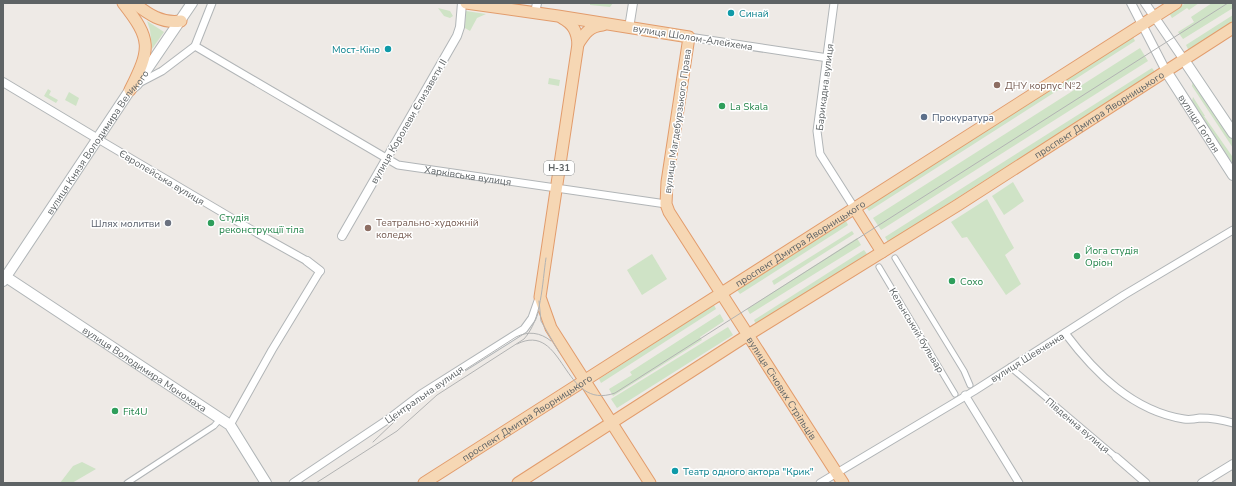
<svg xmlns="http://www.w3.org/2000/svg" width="1236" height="486" viewBox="0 0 1236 486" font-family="'Nunito Sans',sans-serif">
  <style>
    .green { fill: #cfe3c6 }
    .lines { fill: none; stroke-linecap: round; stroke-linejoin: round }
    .pedestrian-casing { stroke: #b1b5b7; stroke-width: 7 }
    .minor-casing { stroke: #b1b5b7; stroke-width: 9 }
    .tertiary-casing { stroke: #b1b5b7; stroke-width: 10 }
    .secondary-casing { stroke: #b0b5b7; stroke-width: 12 }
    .primary-casing { stroke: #e29c6c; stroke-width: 13 }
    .pedestrian { stroke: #fff; stroke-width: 5 }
    .minor { stroke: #fff; stroke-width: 7 }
    .tertiary { stroke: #fff; stroke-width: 8 }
    .secondary { stroke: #fff; stroke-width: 10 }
    .primary { stroke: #f6d7b4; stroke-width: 11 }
    .tram { stroke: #b2b3b3; stroke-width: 1 }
    .culture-dot { fill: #0f9aa8; stroke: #fff; stroke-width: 1.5 }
    .education-dot { fill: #8d6e63; stroke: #fff; stroke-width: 1.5 }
    .leisure-dot { fill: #2e9e5b; stroke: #fff; stroke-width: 1.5 }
    .service-dot { fill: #5c6f8a; stroke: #fff; stroke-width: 1.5 }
    .worship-dot { fill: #6b7280; stroke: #fff; stroke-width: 1.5 }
    .labels { text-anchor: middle; stroke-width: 3; stroke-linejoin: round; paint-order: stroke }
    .shield { fill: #fff; stroke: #8e9293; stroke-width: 1 }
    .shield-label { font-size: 9px; font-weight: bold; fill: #5e6365 }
    .culture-label { font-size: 10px; fill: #0d838f; stroke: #fff; text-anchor: start }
    .street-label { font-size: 10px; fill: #5e6365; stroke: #fff }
    .education-label { font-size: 10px; fill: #785e54; stroke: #fff; text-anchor: start }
    .leisure-label { font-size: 10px; fill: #27864d; stroke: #fff; text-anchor: start }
    .service-label { font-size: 10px; fill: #4e5e75; stroke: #fff; text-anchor: start }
    .worship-label { font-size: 10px; fill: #5b616d; stroke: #fff; text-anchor: end }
  </style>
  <rect width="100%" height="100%" fill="#eeeae6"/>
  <g class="green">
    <polygon points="590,3 613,3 610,7 590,5"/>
    <polygon points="1186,3 1199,3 1189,10 1187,8 1172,18 1169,13"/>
    <polygon points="1212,3 1233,3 1233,8 1183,39 1178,32 1194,22 1191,17"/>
    <polygon points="438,8 450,11 453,16 450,18 444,16"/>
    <polygon points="466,11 486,14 477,18 470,31 465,28"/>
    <polygon points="1233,15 1233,23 1189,51 1186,45"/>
    <polygon points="147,21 164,32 152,49 150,30"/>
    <polygon points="1133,37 1135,41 869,211 866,207"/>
    <polygon points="1140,48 1148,61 881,230 873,218"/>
    <polygon points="1152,68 1155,72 888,242 885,237"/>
    <polygon points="549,78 560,80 559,86 548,84"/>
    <polygon points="1193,80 1233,141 1233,148 1192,86"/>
    <polygon points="48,89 51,91 49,95 58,100 56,103 44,96"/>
    <polygon points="69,92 79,98 76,106 65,100"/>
    <polygon points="1193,97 1205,116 1204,116 1232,156 1233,164 1192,101"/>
    <polygon points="1013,182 1024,201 1004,215 992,196"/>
    <polygon points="987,199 1014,248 1005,255 1021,284 1006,295 967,237 962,238 951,222"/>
    <polygon points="846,221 848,225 740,294 737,290"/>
    <polygon points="852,231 854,234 774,285 772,281"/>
    <polygon points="857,238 861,245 750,314 747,309"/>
    <polygon points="864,250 867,254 756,325 754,320"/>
    <polygon points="652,254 667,279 642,295 627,270"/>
    <polygon points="714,305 716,309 601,383 599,379"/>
    <polygon points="720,314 724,321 700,337 702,340 613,396 609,389 632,375 630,372"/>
    <polygon points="728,327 733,335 617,408 611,399"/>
    <polygon points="82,462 96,469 72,483 60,483 73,466"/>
  </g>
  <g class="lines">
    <g class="pedestrian-casing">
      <g id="pedestrian">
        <polyline points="895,258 964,371 970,385"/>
        <polyline points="879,267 955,394"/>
        <polyline points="1010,367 1116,457"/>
        <polyline points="127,483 214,426 221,418"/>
      </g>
    </g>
    <g class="minor-casing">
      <g id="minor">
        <polyline points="834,3 817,131 820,154 855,209"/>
        <polyline points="689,37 828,58"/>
        <path id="s1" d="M195,46L398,165L666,204"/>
        <polyline points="139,83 162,71 195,46 212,3"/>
        <polyline points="98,139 257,233 307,261"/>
        <path d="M1065,333C1095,373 1133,411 1184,419C1189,420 1195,419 1200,418C1211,418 1223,420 1233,423"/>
        <polyline points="965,395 1019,483"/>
        <polyline points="230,425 272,350 320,271"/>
        <polyline points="1116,457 1146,483"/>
        <polyline points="293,483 387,420 421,394 524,329 532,318 539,298"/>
        <polyline points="820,483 974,391 1124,295 1233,230"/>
      </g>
    </g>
    <g class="tertiary-casing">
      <g id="tertiary">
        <polyline points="1131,3 1166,71"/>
        <polyline points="1145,3 1184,60"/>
        <polyline points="535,13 537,3"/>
        <polyline points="629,28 633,3"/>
        <polyline points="3,82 98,139"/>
        <polyline points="342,236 457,36 460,27 462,3"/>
        <polyline points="307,261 320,271"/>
        <polyline points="1202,483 1233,464"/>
      </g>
    </g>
    <g class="secondary-casing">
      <g id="secondary">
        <polyline points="1184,60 1233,133"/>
        <path id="s2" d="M1166,71L1233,175"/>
        <path id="s3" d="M3,275L230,425L266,483"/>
        <path id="s4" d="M3,281L130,90L137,84L192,3"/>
      </g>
    </g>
    <g class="primary-casing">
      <g id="primary">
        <path d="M123,3C152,40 151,48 130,90"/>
        <path d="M134,3C148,14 162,24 181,21"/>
        <path id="s5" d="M466,3L558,16L689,37L667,182L666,204L669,212L843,483"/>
        <path d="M562,18C573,24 577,31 578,44L540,297L551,328L650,483"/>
        <path d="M578,44C585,33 590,26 603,25"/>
        <polyline points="855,209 882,252"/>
        <path id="s6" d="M424,483L1176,3"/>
        <path id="s7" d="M518,483L740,340L958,205L1233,28"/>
      </g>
    </g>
    <use href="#pedestrian" class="pedestrian"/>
    <use href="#minor" class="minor"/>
    <use href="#tertiary" class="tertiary"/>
    <use href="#secondary" class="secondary"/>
    <use href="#primary" class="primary"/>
    <g class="tram">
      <polyline points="539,301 541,321 559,352"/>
      <path d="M517,344C565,320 562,412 615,393L1228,3"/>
      <path d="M373,442L415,402L516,337C528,331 540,332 551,341"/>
      <path d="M316,483L397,431L437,395L524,339C542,319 542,284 546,258"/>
    </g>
  </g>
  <g class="culture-dot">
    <circle cx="731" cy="13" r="4"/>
    <circle cx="388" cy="49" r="4"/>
    <circle cx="675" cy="471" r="4"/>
  </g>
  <g class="education-dot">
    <circle cx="997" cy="85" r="4"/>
    <circle cx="368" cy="228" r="4"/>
  </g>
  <g class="leisure-dot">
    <circle cx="722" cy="106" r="4"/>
    <circle cx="211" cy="223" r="4"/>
    <circle cx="1077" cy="256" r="4"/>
    <circle cx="952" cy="281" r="4"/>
    <circle cx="115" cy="411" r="4"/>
  </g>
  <circle class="service-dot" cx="924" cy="117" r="4"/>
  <circle class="worship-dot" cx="168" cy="223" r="4"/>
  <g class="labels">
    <rect class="shield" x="544" y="161" width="30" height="14" rx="3"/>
    <g class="shield-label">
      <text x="559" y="171">Н-31</text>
    </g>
    <g class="culture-label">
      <text x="739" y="17">Синай</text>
      <text x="380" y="53" text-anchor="end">Мост-Кіно</text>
      <text x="683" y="475">Театр одного актора "Крик"</text>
    </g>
    <g class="street-label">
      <text transform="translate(693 37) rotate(9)" y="4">вулиця Шолом-Алейхема</text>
      <text transform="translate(824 87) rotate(-83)" y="4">Барикадна вулиця</text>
      <text dy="4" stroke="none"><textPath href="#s7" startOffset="688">проспект Дмитра Яворницького</textPath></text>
      <text transform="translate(408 121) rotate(-60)" y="4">вулиця Королеви Єлизавети ІІ</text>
      <text transform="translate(677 121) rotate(-82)" y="4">вулиця Магдебурзького Права</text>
      <text dy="4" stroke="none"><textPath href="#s2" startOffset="62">вулиця Гоголя</textPath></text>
      <text dy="4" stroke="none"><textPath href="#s4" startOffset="168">вулиця Князя Володимира Великого</textPath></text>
      <text dy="4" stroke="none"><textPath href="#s1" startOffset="306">Харківська вулиця</textPath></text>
      <text transform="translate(162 177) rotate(31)" y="4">Європейська вулиця</text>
      <text dy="4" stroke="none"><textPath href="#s6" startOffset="446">проспект Дмитра Яворницького</textPath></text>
      <text transform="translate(917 330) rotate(59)" y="4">Кельнський бульвар</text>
      <text transform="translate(1027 357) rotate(-32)" y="4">вулиця Шевченка</text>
      <text dy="4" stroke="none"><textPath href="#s3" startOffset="170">вулиця Володимира Мономаха</textPath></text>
      <text dy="4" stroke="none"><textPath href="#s5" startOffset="612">вулиця Січових Стрільців</textPath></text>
      <text transform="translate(424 394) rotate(-35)" y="4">Центральна вулиця</text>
      <text dy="4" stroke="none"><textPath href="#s6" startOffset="122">проспект Дмитра Яворницького</textPath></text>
      <text transform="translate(1078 425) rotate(40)" y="4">Південна вулиця</text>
    </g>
    <g class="education-label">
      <text x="1005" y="89">ДНУ корпус №2</text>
      <text x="376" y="226">Театрально-художній<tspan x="376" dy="12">коледж</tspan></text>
    </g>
    <g class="leisure-label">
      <text x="730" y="110">La Skala</text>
      <text x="219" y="221">Студія<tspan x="219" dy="12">реконструкції тіла</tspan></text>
      <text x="1085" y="254">Йога студія<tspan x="1085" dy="12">Оріон</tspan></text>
      <text x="960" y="285">Сохо</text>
      <text x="123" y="415">Fit4U</text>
    </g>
    <g class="service-label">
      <text x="932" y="121">Прокуратура</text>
    </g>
    <g class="worship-label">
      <text x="160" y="227">Шлях молитви</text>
    </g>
  </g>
  <rect width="1236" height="486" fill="none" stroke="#5e6365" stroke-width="8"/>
</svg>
